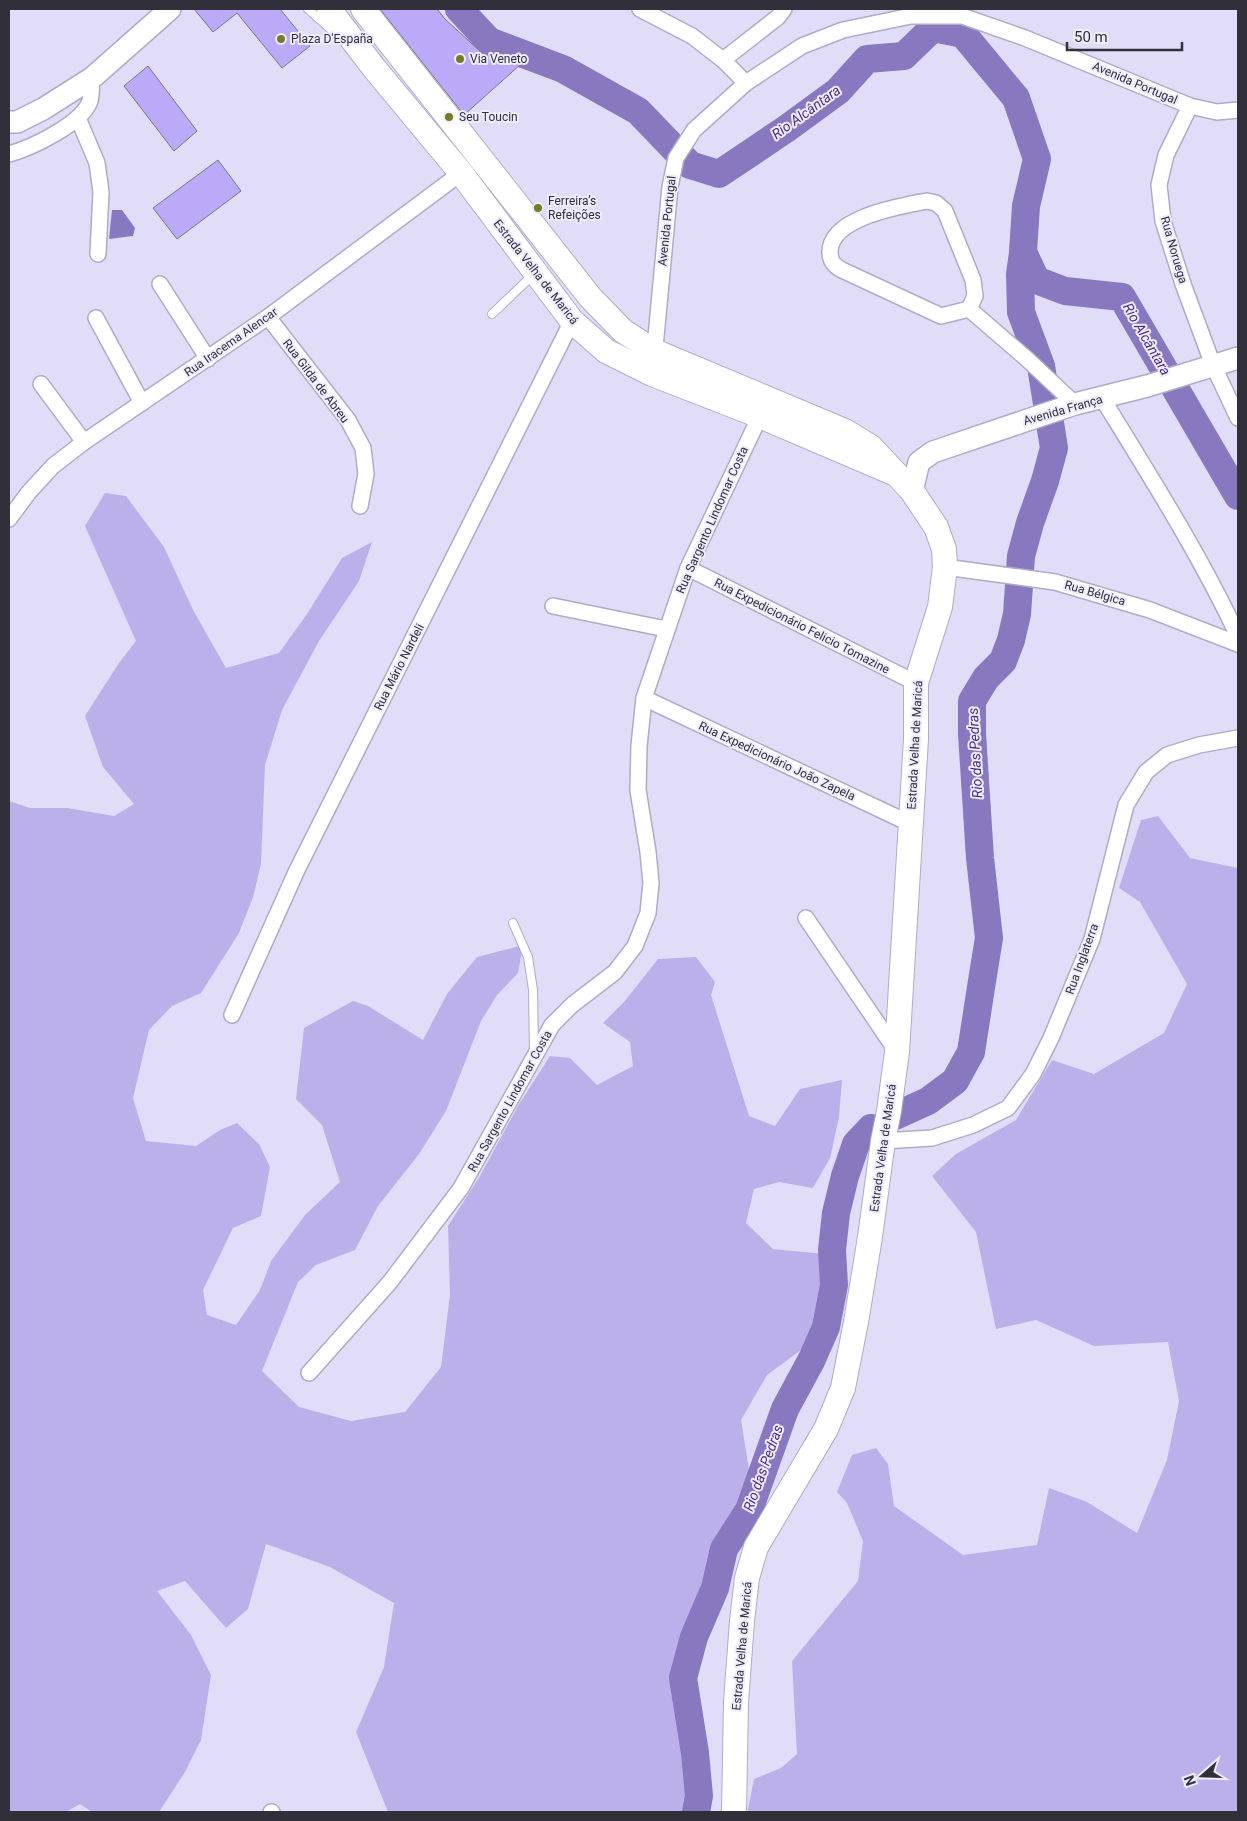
<svg xmlns="http://www.w3.org/2000/svg" width="1247" height="1821" viewBox="0 0 1247 1821" font-family="Roboto,sans-serif">
  <style>
    .green { fill: #bcb0eb }
    .water { fill: #8878c0 }
    .lines { fill: none; stroke-linecap: round; stroke-linejoin: round }
    .river { stroke: #8878c0; stroke-width: 28 }
    .building { fill: #baaaf7; stroke: #79748d }
    .lane-casing { stroke: #b0abc6; stroke-width: 10 }
    .street-casing { stroke: #b0abc6; stroke-width: 18 }
    .secondary-casing { stroke: #b0abc6; stroke-width: 24 }
    .primary-casing { stroke: #b0abc6; stroke-width: 26 }
    .lane { stroke: #fff; stroke-width: 8 }
    .street { stroke: #fff; stroke-width: 15 }
    .secondary { stroke: #fff; stroke-width: 21 }
    .primary { stroke: #fff; stroke-width: 24 }
    .poi-dot { fill: #767c26; stroke: #eeecfd; stroke-width: 2 }
    .labels { text-anchor: middle; stroke-width: 4; stroke-linejoin: round; paint-order: stroke }
    .poi-label { font-size: 12px; fill: #312f3a; stroke: #eeecfd; text-anchor: start }
    .street-label { font-size: 12px; fill: #312f3a; stroke: #eeecfd }
    .water-label { font-size: 14px; font-style: italic; fill: #482d83; stroke: #eeecfd }
  </style>
  <rect width="100%" height="100%" fill="#e1ddf9"/>
  <g class="green">
    <polygon points="105,493 126,496 164,547 193,610 226,668 279,653 307,614 342,558 372,542 359,581 319,641 282,710 265,765 261,864 253,897 239,933 201,993 172,1006 149,1030 133,1098 146,1141 196,1146 220,1130 237,1123 259,1144 270,1167 261,1216 233,1228 203,1290 207,1315 236,1325 260,1290 271,1261 305,1215 340,1182 322,1125 296,1099 304,1028 353,1001 368,1006 423,1040 447,994 477,957 523,945 518,973 497,995 481,1021 446,1111 419,1154 378,1206 355,1250 316,1265 298,1282 262,1371 299,1407 351,1421 405,1412 441,1367 450,1295 448,1226 480,1176 518,1106 550,1056 570,1058 597,1085 633,1066 630,1042 603,1023 624,1002 658,959 696,957 715,982 711,995 749,1116 775,1126 800,1089 842,1080 839,1117 830,1158 813,1188 779,1182 754,1189 746,1223 773,1249 824,1254 822,1301 805,1347 767,1375 741,1420 750,1476 703,1580 678,1653 695,1753 699,1796 696,1812 388,1812 356,1732 384,1667 394,1603 330,1567 266,1544 248,1609 226,1628 185,1581 157,1591 191,1635 211,1675 201,1740 185,1772 159,1812 92,1812 80,1804 66,1812 9,1812 9,801 30,808 67,808 114,816 134,804 103,767 85,716 119,663 136,641 85,526"/>
    <polygon points="1158,816 1190,858 1238,868 1238,1812 749,1812 748,1809 754,1779 781,1768 797,1754 792,1661 858,1581 863,1541 847,1503 837,1492 852,1455 876,1448 888,1464 894,1506 963,1555 1037,1545 1049,1488 1087,1502 1137,1533 1167,1460 1179,1401 1168,1342 1094,1346 1036,1320 996,1329 976,1232 932,1176 956,1154 1016,1120 1052,1060 1094,1074 1164,1033 1187,984 1140,902 1119,888 1141,820"/>
  </g>
  <polygon class="water" points="112,210 122,210 135,228 133,236 109,239"/>
  <g class="lines">
    <g class="river">
      <polyline points="459,9 489,41 563,69 638,111 690,165 719,174 786,129 838,91 867,59 904,56 933,28 963,34 1016,98 1037,159 1026,206 1023,252 1036,280 1065,291 1122,297 1238,496"/>
      <polyline points="895,1116 928,1101 955,1081 971,1052 982,981 989,938 980,858 972,734 972,701 986,678 1003,661 1011,640 1017,614 1021,556 1030,523 1045,481 1054,448 1041,366 1021,312 1020,274 1023,253"/>
      <polyline points="696,1812 699,1796 695,1753 683,1678 694,1637 715,1588 724,1549 749,1510 785,1409 812,1359 826,1327 834,1285 832,1250 836,1213 845,1176 856,1144 871,1128"/>
    </g>
  </g>
  <g class="building">
    <polygon points="194,9 280,9 310,46 282,68 237,13 213,32"/>
    <polygon points="380,9 437,9 445,19 483,54 521,64 464,115"/>
    <polygon points="148,66 197,131 174,151 124,86"/>
    <polygon points="218,160 241,191 177,239 153,208"/>
  </g>
  <g class="lines">
    <g class="lane-casing">
      <g id="lane">
        <polyline points="308,9 335,33"/>
        <polyline points="492,314 534,274"/>
        <polyline points="513,923 528,957 533,990 534,1053"/>
      </g>
    </g>
    <g class="street-casing">
      <g id="street">
        <polyline points="640,9 692,36 723,60 746,83"/>
        <polyline points="723,60 778,17 784,9"/>
        <polyline points="1190,106 1166,155 1159,185 1163,221 1183,284 1213,365 1238,418"/>
        <polyline points="78,118 97,163 101,192 98,254"/>
        <path d="M9,154C31,148 82,124 90,101C92,94 91,85 92,78"/>
        <path d="M927,201L936,203L945,211L973,280L975,296L969,309L941,316L842,270C834,266 830,261 830,252C830,217 902,206 927,201Z"/>
        <polyline points="160,284 208,359"/>
        <polyline points="969,309 1027,359 1075,404"/>
        <polyline points="268,317 348,420 363,448 366,474 360,506"/>
        <polyline points="96,318 142,403"/>
        <polyline points="654,358 670,187 676,158 694,130 746,83 802,46 843,30 911,16 962,16 1025,38 1190,106 1217,112 1238,110"/>
        <polyline points="41,384 84,442"/>
        <path d="M1102,398C1150,476 1199,553 1238,636"/>
        <polyline points="9,519 29,492 53,466 84,442 268,317 461,173"/>
        <polyline points="945,567 1055,582 1150,610 1238,644"/>
        <polyline points="688,568 916,683"/>
        <polyline points="553,606 666,629"/>
        <polyline points="644,698 911,824"/>
        <polyline points="806,918 897,1052"/>
        <polyline points="232,1015 297,870 572,321"/>
        <polyline points="883,1141 932,1138 973,1125 1008,1108 1033,1074 1051,1038 1092,939 1126,805 1146,772 1167,755 1199,745 1238,738"/>
        <polyline points="309,1373 390,1282 461,1188 552,1025 572,1005 615,972 635,946 648,913 651,883 648,852 638,790 639,746 644,698 688,568 760,416"/>
        <polyline points="271,1812 272,1812"/>
      </g>
    </g>
    <g class="secondary-casing">
      <g id="secondary">
        <polyline points="9,122 17,122 43,109 92,78 170,9"/>
        <polyline points="912,491 919,462 933,452 1075,404 1147,386 1238,358"/>
      </g>
    </g>
    <g class="primary-casing">
      <g id="primary">
        <polyline points="329,9 374,68 461,173 572,321 606,351 652,374 760,416 891,472"/>
        <polyline points="363,9 590,297 623,331 654,351 845,431 871,447 912,491 936,527 944,549 945,567 940,607 916,683 916,739 897,1052 889,1111 883,1141 870,1237 856,1322 843,1388 826,1429 756,1547 747,1578 742,1621 736,1702 734,1812"/>
      </g>
    </g>
    <use href="#lane" class="lane"/>
    <use href="#street" class="street"/>
    <use href="#secondary" class="secondary"/>
    <use href="#primary" class="primary"/>
  </g>
  <g class="poi-dot">
    <circle cx="281" cy="39" r="5"/>
    <circle cx="460" cy="59" r="5"/>
    <circle cx="449" cy="117" r="5"/>
    <circle cx="538" cy="208" r="5"/>
  </g>
  <g class="labels">
    <g class="poi-label">
      <text x="291" y="43">Plaza D'España</text>
      <text x="470" y="63">Via Veneto</text>
      <text x="459" y="121">Seu Toucin</text>
      <text x="548" y="205">Ferreira’s<tspan x="548" dy="14">Refeições</tspan></text>
    </g>
    <g class="street-label">
      <text transform="translate(1135 83) rotate(23)" y="4">Avenida Portugal</text>
      <text transform="translate(667 221) rotate(-84)" y="4">Avenida Portugal</text>
      <text transform="translate(1174 250) rotate(74)" y="4">Rua Noruega</text>
      <text transform="translate(536 272) rotate(52)" y="4">Estrada Velha de Maricá</text>
      <text transform="translate(231 342) rotate(-35)" y="4">Rua Iracema Alencar</text>
      <text transform="translate(316 381) rotate(53)" y="4">Rua Gilda de Abreu</text>
      <text transform="translate(1063 410) rotate(-16)" y="4">Avenida França</text>
      <text transform="translate(712 520) rotate(-66)" y="4">Rua Sargento Lindomar Costa</text>
      <text transform="translate(1095 593) rotate(16)" y="4">Rua Bélgica</text>
      <text transform="translate(802 626) rotate(27)" y="4">Rua Expedicionário Felicio Tomazine</text>
      <text transform="translate(399 667) rotate(-63)" y="4">Rua Mário Nardeli</text>
      <text transform="translate(915 745) rotate(-87)" y="4">Estrada Velha de Maricá</text>
      <text transform="translate(777 761) rotate(25)" y="4">Rua Expedicionário João Zapela</text>
      <text transform="translate(1082 959) rotate(-70)" y="4">Rua Inglaterra</text>
      <text transform="translate(510 1101) rotate(-61)" y="4">Rua Sargento Lindomar Costa</text>
      <text transform="translate(883 1148) rotate(-82)" y="4">Estrada Velha de Maricá</text>
      <text transform="translate(742 1646) rotate(-85)" y="4">Estrada Velha de Maricá</text>
    </g>
    <g class="water-label">
      <text transform="translate(806 112) rotate(-36)" y="5">Rio Alcântara</text>
      <text transform="translate(1147 339) rotate(60)" y="5">Rio Alcântara</text>
      <text transform="translate(975 753) rotate(-93)" y="5">Rio das Pedras</text>
      <text transform="translate(763 1468) rotate(-70)" y="5">Rio das Pedras</text>
    </g>
  </g>
  <rect width="1247" height="1821" fill="none" stroke="#312f3a" stroke-width="20"/>
  <g transform="translate(1202 1776) rotate(250)" stroke="#eeecfd" stroke-width="4" paint-order="stroke">
  <path d="M0-4L9 19L0 12L-9 19Z" fill="#312f3a"/>
  <text y="-8" font-size="14" font-weight="bold" text-anchor="middle" fill="#312f3a">N</text>
  </g>
  <path d="M1067 42v8h115v-8" fill="none" stroke="#312f3a" stroke-width="2.5"/>
  <text x="1074" y="42" font-size="15" fill="#312f3a" stroke="#eeecfd" stroke-width="4" paint-order="stroke">50 m</text>
</svg>
